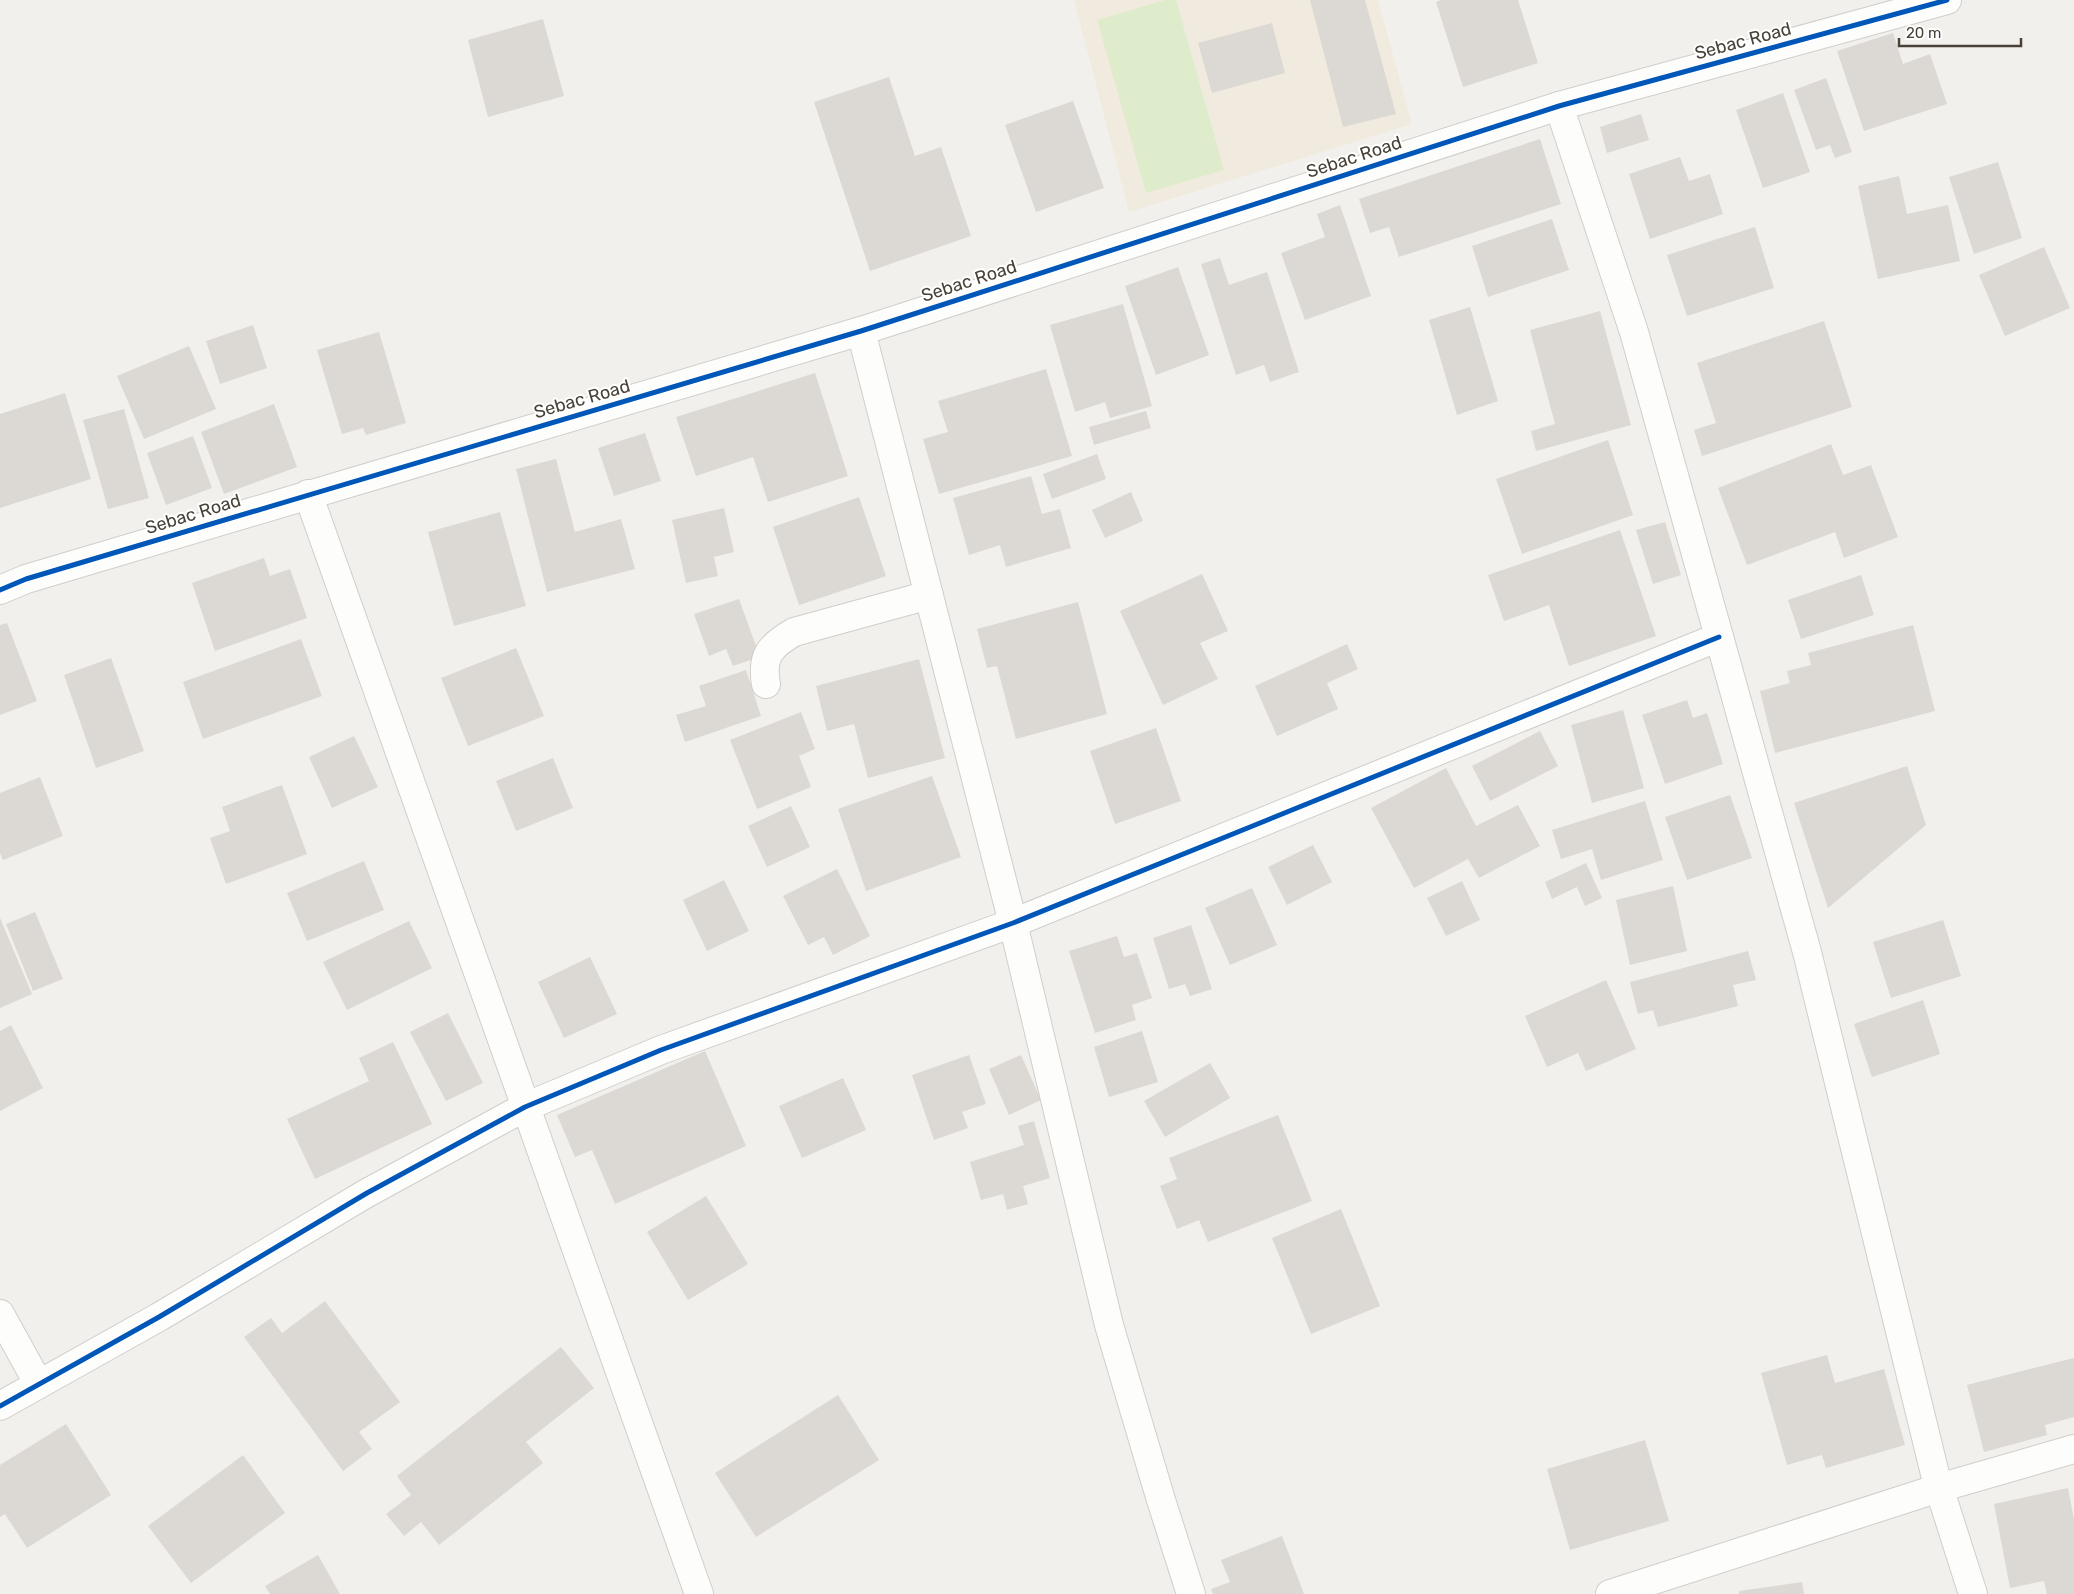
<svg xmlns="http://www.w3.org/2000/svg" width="2074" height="1594" viewBox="0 0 2074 1594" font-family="Rubik,sans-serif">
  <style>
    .education { fill: #f0ebde }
    .green { fill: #dfeccc }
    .building { fill: #dcd9d4 }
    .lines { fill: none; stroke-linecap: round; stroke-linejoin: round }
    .street-casing { stroke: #d0ceca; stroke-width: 30 }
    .street { stroke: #fdfdfc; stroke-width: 28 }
    .cycleway-casing { stroke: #fff; stroke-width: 8 }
    .cycleway { stroke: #0057b8; stroke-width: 5 }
    .labels { text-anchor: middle; stroke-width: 4; stroke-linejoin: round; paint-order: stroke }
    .street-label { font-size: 18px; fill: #484237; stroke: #fff }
  </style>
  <rect width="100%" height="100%" fill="#f2f0ec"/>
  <polygon class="education" points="1074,0 1378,0 1412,124 1129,212"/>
  <polygon class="green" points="1165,0 1176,0 1224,170 1146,193 1097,20"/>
  <g class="building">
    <polygon points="1310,0 1365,0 1396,114 1343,127"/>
    <polygon points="1441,0 1518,0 1538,63 1463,87 1436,2"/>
    <polygon points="543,19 564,96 488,117 468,40"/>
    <polygon points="1272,23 1285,73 1212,93 1198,43"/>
    <polygon points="1893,33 1903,64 1930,54 1947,104 1864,131 1837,51"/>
    <polygon points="889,77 915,156 941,147 971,236 870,271 814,102"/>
    <polygon points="1826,78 1852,152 1835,158 1830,145 1816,150 1794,90"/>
    <polygon points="1783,93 1810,172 1763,188 1736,110"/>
    <polygon points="1073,101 1104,188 1036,212 1005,125"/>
    <polygon points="1641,114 1649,140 1607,153 1600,127"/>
    <polygon points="1540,139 1561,204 1399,257 1389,227 1370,233 1359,199"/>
    <polygon points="1680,157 1689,181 1710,174 1723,214 1650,239 1629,174"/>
    <polygon points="1998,162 2022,238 1974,254 1949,177"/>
    <polygon points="1899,176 1907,214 1948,205 1960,261 1878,279 1858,186"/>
    <polygon points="1340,205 1371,296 1305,320 1281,253 1325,237 1317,214"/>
    <polygon points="1552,219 1569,270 1488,297 1472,246"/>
    <polygon points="1755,227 1774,288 1687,316 1667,255"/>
    <polygon points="2044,247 2070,308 2005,336 1979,275"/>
    <polygon points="1220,258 1229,285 1267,272 1299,372 1270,382 1264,365 1236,375 1201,264"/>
    <polygon points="1178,267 1209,355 1156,375 1125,286"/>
    <polygon points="1123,304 1152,406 1110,418 1105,402 1075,412 1050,325"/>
    <polygon points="1470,307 1498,401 1457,415 1429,320"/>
    <polygon points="1600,311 1631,425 1536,451 1531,431 1555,424 1530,330"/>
    <polygon points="1824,321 1852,407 1702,456 1694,430 1716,423 1697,363"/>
    <polygon points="253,325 267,368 220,384 206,341"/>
    <polygon points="379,332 406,423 366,435 363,428 342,434 317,350"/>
    <polygon points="189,346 216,409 144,439 117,376"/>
    <polygon points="1046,369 1072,456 939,494 923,439 948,432 938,401"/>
    <polygon points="815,373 848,476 768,502 753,457 696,476 676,417"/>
    <polygon points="65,393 91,479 0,508 0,414"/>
    <polygon points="274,404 297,467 224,494 201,432"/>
    <polygon points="124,409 149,498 108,509 83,420"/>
    <polygon points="1146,411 1151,428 1094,445 1089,427"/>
    <polygon points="645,433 661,481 614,496 598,448"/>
    <polygon points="193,436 212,488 166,505 147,453"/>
    <polygon points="1608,440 1633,515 1522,554 1496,479"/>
    <polygon points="1831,444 1843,475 1871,465 1898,537 1844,558 1835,532 1747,565 1718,488"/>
    <polygon points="1097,454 1106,479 1052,499 1043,474"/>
    <polygon points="556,459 575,532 621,519 635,569 547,592 516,469"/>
    <polygon points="1031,476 1042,514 1060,509 1071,548 1006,567 1000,545 969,555 953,498"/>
    <polygon points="1131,492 1143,521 1105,538 1092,510"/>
    <polygon points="859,497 886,576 799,605 773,527"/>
    <polygon points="724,508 734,552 714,557 718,576 686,583 672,520"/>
    <polygon points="500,512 526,606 454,626 428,532"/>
    <polygon points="1665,522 1681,575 1653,584 1636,530"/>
    <polygon points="1620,530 1656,636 1569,666 1549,605 1504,621 1488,575"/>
    <polygon points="264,558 270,576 290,569 307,618 215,651 192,583"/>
    <polygon points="1202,574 1228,631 1200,643 1218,679 1163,705 1120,611"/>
    <polygon points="1861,575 1874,615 1801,639 1788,600"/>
    <polygon points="739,599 760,657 733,666 726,649 709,656 694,614"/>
    <polygon points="1078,602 1107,714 1016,739 997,666 987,668 977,629"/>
    <polygon points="7,623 37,701 0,715 0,625"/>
    <polygon points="1913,625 1935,711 1775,753 1760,691 1790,683 1787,671 1811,665 1808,653"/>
    <polygon points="301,639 322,696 203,739 183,682"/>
    <polygon points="1347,644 1358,669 1327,683 1338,709 1277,736 1255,686"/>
    <polygon points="516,648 544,716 468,746 441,678"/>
    <polygon points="111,658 144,751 96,768 64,675"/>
    <polygon points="919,659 945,758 868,778 854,724 827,731 816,686"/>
    <polygon points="746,670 761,716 685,742 676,715 706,706 699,686"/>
    <polygon points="1687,700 1693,718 1707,713 1723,764 1665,784 1642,715"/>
    <polygon points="1623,710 1644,788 1592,803 1571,725"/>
    <polygon points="801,712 815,749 799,756 811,787 757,809 730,740"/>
    <polygon points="1156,728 1181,801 1115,824 1090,751"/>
    <polygon points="1540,731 1558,766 1490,801 1472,766"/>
    <polygon points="354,736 378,787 332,808 309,757"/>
    <polygon points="553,758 573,808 516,831 496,781"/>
    <polygon points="1907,766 1926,825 1828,908 1794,803"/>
    <polygon points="1446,768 1476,826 1518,805 1540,846 1479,878 1468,859 1414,888 1371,808"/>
    <polygon points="932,776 961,857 866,891 838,809"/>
    <polygon points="40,777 63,836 3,860 0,853 0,793"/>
    <polygon points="282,785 307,854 226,884 210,838 230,831 222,807"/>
    <polygon points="1730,795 1752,858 1687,880 1665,817"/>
    <polygon points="1645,801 1663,860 1601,880 1592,849 1561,859 1552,830"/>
    <polygon points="791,806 810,847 767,867 748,826"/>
    <polygon points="1313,845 1332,882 1287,905 1268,867"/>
    <polygon points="364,861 384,910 307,941 287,893"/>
    <polygon points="1586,863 1602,898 1585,906 1577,887 1552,899 1545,882"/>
    <polygon points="837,869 870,936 833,955 824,937 808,945 783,896"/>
    <polygon points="724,880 749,931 707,951 683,900"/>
    <polygon points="1462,881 1480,920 1446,936 1427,898"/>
    <polygon points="1673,886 1687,951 1630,965 1616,900"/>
    <polygon points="1252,888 1277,945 1230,965 1205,908"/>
    <polygon points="35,912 63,979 33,991 6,924"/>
    <polygon points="0,918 32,994 0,1008"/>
    <polygon points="1943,920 1961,976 1891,998 1873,942"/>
    <polygon points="409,921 432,968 347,1010 323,962"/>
    <polygon points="1191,925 1212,989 1190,996 1185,984 1169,989 1153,938"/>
    <polygon points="1117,936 1124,957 1137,953 1152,998 1132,1005 1136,1020 1095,1033 1069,951"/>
    <polygon points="1748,951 1756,980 1733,985 1738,1006 1658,1027 1653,1010 1638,1014 1630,982"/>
    <polygon points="590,957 617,1014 564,1038 538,982"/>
    <polygon points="1606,980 1636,1049 1586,1071 1578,1053 1547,1067 1525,1016"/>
    <polygon points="1923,1000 1940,1054 1872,1077 1854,1024"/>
    <polygon points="448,1013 483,1083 446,1101 410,1032"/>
    <polygon points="11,1025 43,1088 0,1111 0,1031"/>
    <polygon points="1142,1031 1158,1082 1109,1097 1094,1047"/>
    <polygon points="393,1042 432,1124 315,1179 287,1119 369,1081 359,1058"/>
    <polygon points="705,1051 746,1146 615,1204 592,1150 575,1157 557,1115"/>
    <polygon points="969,1055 986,1104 962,1112 968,1128 934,1140 912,1075"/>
    <polygon points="1021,1055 1041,1100 1009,1115 989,1069"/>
    <polygon points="1210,1063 1230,1098 1165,1137 1144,1101"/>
    <polygon points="843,1078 866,1130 802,1158 779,1106"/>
    <polygon points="1278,1115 1312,1201 1208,1242 1199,1220 1177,1229 1160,1186 1177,1179 1169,1158"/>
    <polygon points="1034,1121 1050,1178 1023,1186 1028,1204 1007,1210 1003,1194 981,1200 970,1162 1024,1145 1018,1126"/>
    <polygon points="706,1196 748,1264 688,1300 647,1232"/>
    <polygon points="1341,1209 1380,1306 1311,1334 1272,1238"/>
    <polygon points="325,1301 400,1402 359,1432 372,1449 343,1471 244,1337 271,1318 282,1333"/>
    <polygon points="561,1347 594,1388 526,1442 543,1463 439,1545 421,1522 404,1536 386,1514 411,1495 397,1476"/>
    <polygon points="1827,1355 1835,1383 1884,1369 1905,1445 1826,1468 1822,1455 1787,1465 1761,1373"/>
    <polygon points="2074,1358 2074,1417 2045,1425 2047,1435 1984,1452 1967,1385"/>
    <polygon points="838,1395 879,1460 756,1537 715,1473"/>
    <polygon points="66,1424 111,1495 27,1548 5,1514 0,1517 0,1465"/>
    <polygon points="1645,1440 1669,1521 1570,1550 1547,1469"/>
    <polygon points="243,1455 285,1513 191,1583 148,1526"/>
    <polygon points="2068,1488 2074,1519 2074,1594 2047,1594 2044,1581 2010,1588 1994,1504"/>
    <polygon points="1282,1536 1304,1594 1213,1594 1211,1589 1230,1582 1221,1560"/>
    <polygon points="318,1555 340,1594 270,1594 265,1586"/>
    <polygon points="1802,1582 1804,1594 1739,1594 1739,1591"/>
  </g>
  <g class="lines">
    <g class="street-casing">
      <g id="street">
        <polyline points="1559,106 1634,332 1807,952 1936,1478 1973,1594"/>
        <polyline points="861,331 1013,923 1109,1325 1161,1500 1191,1594"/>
        <polyline points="308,494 699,1594"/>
        <polyline points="0,590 26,579 861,331 1559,106 1947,0"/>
        <path d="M766,684C761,656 770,646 794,632L929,595"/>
        <polyline points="0,1314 38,1383"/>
        <polyline points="0,1406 159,1317 367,1193 525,1107 661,1050 1013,923 1719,637"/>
        <polyline points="1610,1594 1939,1488 2074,1449"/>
      </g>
    </g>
    <use href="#street" class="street"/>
    <g class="cycleway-casing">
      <g id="cycleway">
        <polyline points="0,590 26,579 861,331 1559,106 1947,0"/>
        <polyline points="0,1406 159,1317 367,1193 525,1107 661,1050 1013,923 1719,637"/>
      </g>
    </g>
    <use href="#cycleway" class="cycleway"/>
  </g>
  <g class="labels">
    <g class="street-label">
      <text transform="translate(1743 41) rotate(-15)" y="6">Sebac Road</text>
      <text transform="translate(1354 157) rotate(-18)" y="6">Sebac Road</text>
      <text transform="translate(969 281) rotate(-18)" y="6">Sebac Road</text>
      <text transform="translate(582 399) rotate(-16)" y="6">Sebac Road</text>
      <text transform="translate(193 514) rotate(-17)" y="6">Sebac Road</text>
    </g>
  </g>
  <path d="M1899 38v8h122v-8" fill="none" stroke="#484237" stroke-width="2.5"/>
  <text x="1906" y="38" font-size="15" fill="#484237" stroke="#ffffff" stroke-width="4" paint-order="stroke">20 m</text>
</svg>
